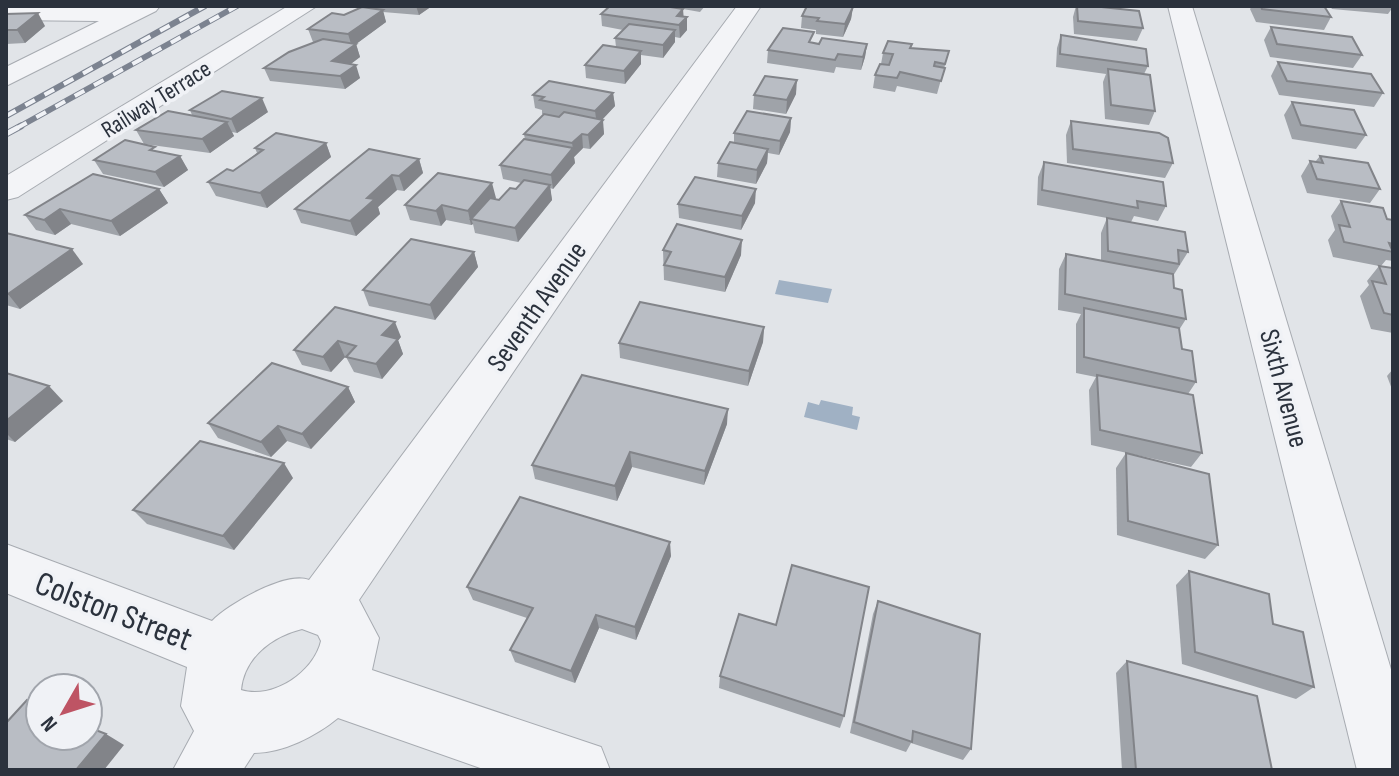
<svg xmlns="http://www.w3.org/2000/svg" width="1399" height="776" viewBox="0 0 1399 776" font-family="'Sofia Sans Condensed',sans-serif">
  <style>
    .water { fill: #a0b1c4 }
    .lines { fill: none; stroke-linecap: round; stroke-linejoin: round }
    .minor-casing { stroke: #a7abb1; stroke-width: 2 }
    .minor { fill: #f3f4f7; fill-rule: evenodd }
    .rail-far1-casing { stroke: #7c8390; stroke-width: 6 }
    .rail-casing { stroke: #7c8390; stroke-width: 7 }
    .rail-far1 { stroke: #f0f2f6; stroke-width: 4; stroke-dasharray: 11; stroke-linecap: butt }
    .rail { stroke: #f0f2f6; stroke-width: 5; stroke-dasharray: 14; stroke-linecap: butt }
    .wall { fill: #9fa3a9 }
    .shaded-wall { fill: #828489 }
    .building { fill: #b9bdc4; stroke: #828489; stroke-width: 2 }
    .labels { text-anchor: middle; stroke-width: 7; stroke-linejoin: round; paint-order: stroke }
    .far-street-label { font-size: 24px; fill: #2b323d; stroke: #f0f2f6 }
    .street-label { font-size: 28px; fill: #2b323d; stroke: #f0f2f6 }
    .near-street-label { font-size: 34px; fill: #2b323d; stroke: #f0f2f6 }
  </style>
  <rect width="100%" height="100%" fill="#e1e4e8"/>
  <g class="water">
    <polygon points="779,280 832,289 828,303 775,294"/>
    <polygon points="821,400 853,407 852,415 860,417 857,430 804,417 808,402 819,405"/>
  </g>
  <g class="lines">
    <g class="minor-casing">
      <g id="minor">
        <polygon points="6,6 160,6 156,11 6,86 6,67 99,21 6,20"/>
        <polygon points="288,6 317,6 18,197 6,200 6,176"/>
        <path d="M737,6H761L359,600L379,638L372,670L601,747L610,770H486L338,718C316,736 283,753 254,753L243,770H173L194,731L181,706L187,667L6,593V544L212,621C228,604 286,571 309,580ZM302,629L318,635L321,641C314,672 273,700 241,690C244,657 273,636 302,629Z"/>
        <polygon points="1168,6 1192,6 1393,676 1393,770 1357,770"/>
      </g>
    </g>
    <use href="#minor" class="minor"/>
    <g class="rail-far1-casing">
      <g id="rail-far1">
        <polyline points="6,116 205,6"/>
        <polyline points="17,128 237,6"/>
      </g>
    </g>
    <g class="rail-casing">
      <polyline id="rail" points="6,134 21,126"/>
    </g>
    <use href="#rail-far1" class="rail-far1"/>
    <use href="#rail" class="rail"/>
  </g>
  <g class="wall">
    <polygon points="363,6 432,6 419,15 383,12 386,22 356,44 360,57 351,64 360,78 345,89 270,81 264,68 315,42 313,42 308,29 363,7"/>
    <polygon points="610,6 705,6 700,12 683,9 683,17 687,30 680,38 675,37 675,42 663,58 641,55 641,64 625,84 586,78 585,65 616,47 615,38 623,30 602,26 601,14"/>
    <polygon points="1076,6 1092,6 1143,28 1137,41 1074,34 1073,17"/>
    <polygon points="1252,6 1324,6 1331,17 1324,30 1256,22 1250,9"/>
    <polygon points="1330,6 1393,6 1393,7 1388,14 1332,9"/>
    <polygon points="853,7 851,19 843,37 816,34 816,30 801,28 802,16"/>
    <polygon points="6,14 45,26 25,43 6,44"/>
    <polygon points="1271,27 1362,55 1353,68 1270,57 1264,40"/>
    <polygon points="1061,35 1148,66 1144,74 1155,111 1149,125 1105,119 1103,82 1106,74 1056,67 1057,48"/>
    <polygon points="813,43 867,44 865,57 861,70 836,67 834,73 767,63 768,50"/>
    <polygon points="911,48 949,51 937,94 897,86 895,92 873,88 875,75 881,64 883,53"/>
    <polygon points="1278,62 1383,93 1374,107 1279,95 1271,76"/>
    <polygon points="613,93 615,106 602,120 604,134 590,149 583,148 574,157 575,163 553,189 550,188 552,200 518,242 475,233 473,224 471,225 446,220 441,226 410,220 405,205 496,198 495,199 499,200 516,189 521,183 503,179 500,165 525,140 524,134 560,117 542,114 542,110 535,108 533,95"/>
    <polygon points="796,94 786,114 753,109 754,95"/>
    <polygon points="1292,102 1366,135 1356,149 1292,139 1284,115"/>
    <polygon points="190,110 268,112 237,133 232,132 234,136 210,153 144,144 136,130 192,115"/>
    <polygon points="791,118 790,132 779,155 768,153 767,163 756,184 717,177 718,163 734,142 734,133"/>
    <polygon points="1071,121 1173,163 1165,178 1067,163 1066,135"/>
    <polygon points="326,143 331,157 267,208 216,196 208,182 233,171 257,153 255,148"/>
    <polygon points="157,151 180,156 188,170 164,187 103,174 94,160"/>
    <polygon points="1320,156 1380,189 1370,203 1307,193 1301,176 1310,161 1315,162"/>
    <polygon points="419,159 423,173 404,191 397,190 378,207 380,214 356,236 301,223 295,209"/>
    <polygon points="1044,162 1166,206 1158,221 1134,216 1131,222 1188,252 1173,276 1174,288 1186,319 1179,330 1182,349 1196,382 1188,394 1202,453 1191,467 1091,445 1089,390 1096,377 1076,373 1076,324 1081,314 1058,310 1059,269 1066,254 1101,260 1101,233 1107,218 1037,205 1038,177"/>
    <polygon points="159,189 168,203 120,236 71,224 55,235 36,230 25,215"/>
    <polygon points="1341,201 1387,219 1393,220 1393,261 1386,260 1381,266 1393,268 1393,333 1371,329 1360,296 1369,285 1367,281 1379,266 1333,257 1328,240 1335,230 1331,216"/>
    <polygon points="755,203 741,230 679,218 678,204"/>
    <polygon points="6,233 83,264 20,309 6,305"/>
    <polygon points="663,250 741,255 725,292 664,280"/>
    <polygon points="474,252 478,267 435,320 369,306 363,290"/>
    <polygon points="335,307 401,337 398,340 403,354 382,379 354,372 346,357 345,357 331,372 302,365 294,350"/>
    <polygon points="764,327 763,342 748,386 620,358 619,343"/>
    <polygon points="1393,369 1393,392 1387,376"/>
    <polygon points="6,373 63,401 15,442 6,439"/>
    <polygon points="348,387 355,402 311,449 287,441 271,457 218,438 208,423"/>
    <polygon points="727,424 704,485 632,467 617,501 535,479 532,465"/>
    <polygon points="1126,453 1218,545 1205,559 1117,535 1116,468"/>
    <polygon points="293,478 234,550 147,524 133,510"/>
    <polygon points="671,556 636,640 599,628 575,683 515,662 510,650 527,618 473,600 467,587"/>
    <polygon points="1189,571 1273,624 1314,687 1296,699 1182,664 1176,585"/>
    <polygon points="878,601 971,749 963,760 911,743 906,752 850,733 873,614"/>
    <polygon points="1127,661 1272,770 1122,770 1116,673"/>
    <polygon points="720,676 844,716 840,728 719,688"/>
  </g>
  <g class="shaded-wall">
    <polygon points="416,6 432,6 419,15"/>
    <polygon points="853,7 851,19 843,37 845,24"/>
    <polygon points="683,9 684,21 687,17 687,30 680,38 679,25 677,16"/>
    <polygon points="383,10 386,22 352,47 348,34"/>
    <polygon points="38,13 45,26 25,43 17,30"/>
    <polygon points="675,30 675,42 663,58 663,45"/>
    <polygon points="356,44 360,57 337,74 332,61"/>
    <polygon points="867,44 865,57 861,70 863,57"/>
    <polygon points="641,51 641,64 625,84 624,71"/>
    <polygon points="356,65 360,78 345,89 340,76"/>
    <polygon points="797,80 796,94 786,114 787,100"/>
    <polygon points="613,93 615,106 597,125 595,111"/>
    <polygon points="262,98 268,112 237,133 231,119"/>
    <polygon points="791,118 790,132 779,155 780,141"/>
    <polygon points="603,120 604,134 590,149 588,135"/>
    <polygon points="227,122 234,136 210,153 202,139"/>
    <polygon points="582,134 583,148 574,157 575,163 553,189 551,175 573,149 572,143"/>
    <polygon points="326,143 331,157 267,208 260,193"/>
    <polygon points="768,149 767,163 756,184 757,170"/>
    <polygon points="180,156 188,170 164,187 155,172"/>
    <polygon points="419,159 423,173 404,191 399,176"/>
    <polygon points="392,175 397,190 378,207 380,214 356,236 350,221 367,198"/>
    <polygon points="492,183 496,198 476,220 471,219 473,224 471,225 468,211"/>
    <polygon points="550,185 552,200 518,242 515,228"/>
    <polygon points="159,189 168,203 120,236 111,221"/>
    <polygon points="756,189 755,203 741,230 742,216"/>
    <polygon points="442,205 446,220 441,226 436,211"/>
    <polygon points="60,209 71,224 55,235 44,220"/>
    <polygon points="742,240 741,255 725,292 725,277"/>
    <polygon points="72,249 83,264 20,309 8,294"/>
    <polygon points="474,252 478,267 435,320 430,305"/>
    <polygon points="395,322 401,337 398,340 403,354 382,379 376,364 382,335"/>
    <polygon points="764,327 763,342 748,386 749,371"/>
    <polygon points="338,341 345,357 331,372 323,357"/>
    <polygon points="49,386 63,401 15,442 6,433 6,421"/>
    <polygon points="348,387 355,402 311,449 302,434"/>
    <polygon points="728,409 727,424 704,485 705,471"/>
    <polygon points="278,426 287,441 271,457 261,442"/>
    <polygon points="630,452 632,467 617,501 615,486"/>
    <polygon points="284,463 293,478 234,550 223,536"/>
    <polygon points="670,542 671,556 636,640 635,627"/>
    <polygon points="596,615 599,628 575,683 571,671"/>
    <polygon points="106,734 124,745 104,770 76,770"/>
  </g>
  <g class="building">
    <polygon points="610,6 664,6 683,9 677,16 687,17 679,25 601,14"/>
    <polygon points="807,6 845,6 853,7 845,24 817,21 819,18 802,16"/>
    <polygon points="1077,6 1092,6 1139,11 1143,28 1078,21"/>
    <polygon points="1261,6 1324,6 1331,17 1262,9"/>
    <polygon points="362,7 383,10 348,34 308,29 332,13 344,15"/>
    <polygon points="38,13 17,30 6,30 6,14"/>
    <polygon points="629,24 675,30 663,45 615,38"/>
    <polygon points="1271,27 1352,37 1362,55 1277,44"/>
    <polygon points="783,28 814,32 809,42 819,44 822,38 867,44 863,57 838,54 835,60 768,50"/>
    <polygon points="1061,35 1146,49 1148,66 1060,54"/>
    <polygon points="323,39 356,44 332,61 356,65 340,76 264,68 289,52"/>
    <polygon points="888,41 912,44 910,48 949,51 945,64 935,62 934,66 945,68 941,81 900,72 897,78 875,75 880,64 889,65 893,54 883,53"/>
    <polygon points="603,45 641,51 624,71 585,65"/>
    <polygon points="1278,62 1371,74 1383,93 1287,81"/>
    <polygon points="1108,69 1150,75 1155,111 1111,105"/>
    <polygon points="765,76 797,80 787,100 754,95"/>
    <polygon points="549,81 613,93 595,111 540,100 544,97 533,95"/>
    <polygon points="222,91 262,98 231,119 190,110"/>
    <polygon points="1292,102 1354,110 1366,135 1301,125"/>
    <polygon points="168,111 227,122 202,139 136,130"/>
    <polygon points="747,111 791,118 780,141 734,133"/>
    <polygon points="564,112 603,120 588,135 582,134 572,143 524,134 544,114 559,117"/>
    <polygon points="1071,121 1159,133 1168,138 1173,163 1073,149"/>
    <polygon points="276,133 326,143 260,193 208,182 227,169 233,171 263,150 255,148"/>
    <polygon points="524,139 573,148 551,175 500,165"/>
    <polygon points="125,140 155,147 150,150 180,156 155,172 94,160"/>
    <polygon points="730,142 768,149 757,170 718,163"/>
    <polygon points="369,149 419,159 399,176 392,175 367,198 375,199 350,221 295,209"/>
    <polygon points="1320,156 1368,163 1380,189 1317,179 1310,161 1323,163"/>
    <polygon points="1044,162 1163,182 1166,206 1137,201 1138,208 1042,190"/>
    <polygon points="438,173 492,183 468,211 442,205 436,211 405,205"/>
    <polygon points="93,174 159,189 111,221 60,209 44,220 25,215"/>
    <polygon points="695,177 756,189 742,216 678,204"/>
    <polygon points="524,180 550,185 515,228 471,219 490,198 499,200 510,188 516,189"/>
    <polygon points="1341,201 1383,208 1387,219 1393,220 1393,244 1389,243 1393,252 1344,242 1339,225 1350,227"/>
    <polygon points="1107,218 1185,232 1188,252 1178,250 1179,264 1108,251"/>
    <polygon points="677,224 742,240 725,277 664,265 671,252 663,250"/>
    <polygon points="6,233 72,249 8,294 6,293"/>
    <polygon points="411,239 474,252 430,305 363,290"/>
    <polygon points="1066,254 1173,274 1174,288 1182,290 1186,319 1065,294"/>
    <polygon points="1379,266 1393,268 1393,315 1384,313 1372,281 1386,284"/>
    <polygon points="640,302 764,327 749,371 619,343"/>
    <polygon points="335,307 395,322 382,335 398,339 376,364 346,357 356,346 338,341 323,357 294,350"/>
    <polygon points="1084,308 1179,328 1182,349 1192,351 1196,382 1084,357"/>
    <polygon points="272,363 348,387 302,434 278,426 261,442 208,423"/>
    <polygon points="6,373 49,386 6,421"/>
    <polygon points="582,375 728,409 705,471 630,452 615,486 532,465"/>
    <polygon points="1097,375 1193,395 1202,453 1100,430"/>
    <polygon points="200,441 284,463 223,536 133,510"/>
    <polygon points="1126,453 1209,474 1218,545 1128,521"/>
    <polygon points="520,497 670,542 635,627 596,615 571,671 510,650 533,608 467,587"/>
    <polygon points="792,565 869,587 844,716 720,676 739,614 776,625"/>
    <polygon points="1189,571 1269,594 1273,624 1303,632 1314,687 1195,652"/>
    <polygon points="878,601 980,634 971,749 913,731 912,742 854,722"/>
    <polygon points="1127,661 1257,696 1272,770 1136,770"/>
    <polygon points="27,700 40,706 40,736 88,736 88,727 106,734 76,770 6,770 6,723"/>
  </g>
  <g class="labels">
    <g class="far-street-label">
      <text transform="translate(156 99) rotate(-32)" y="8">Railway Terrace</text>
    </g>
    <g class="street-label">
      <text transform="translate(536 306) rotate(-55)" y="10">Seventh Avenue</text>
      <text transform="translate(1285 388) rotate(75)" y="10">Sixth Avenue</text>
    </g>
    <g class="near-street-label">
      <text transform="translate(114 610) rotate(21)" y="12">Colston Street</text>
    </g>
  </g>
  <rect width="1399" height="776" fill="none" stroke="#2b323d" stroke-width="16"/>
  <g transform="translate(64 712) rotate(231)"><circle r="38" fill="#f0f2f6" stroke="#a1a5ac" stroke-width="2"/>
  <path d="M0-6L14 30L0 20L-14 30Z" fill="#be5464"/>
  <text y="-12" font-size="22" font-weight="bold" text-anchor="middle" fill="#2b323d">N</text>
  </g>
</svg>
